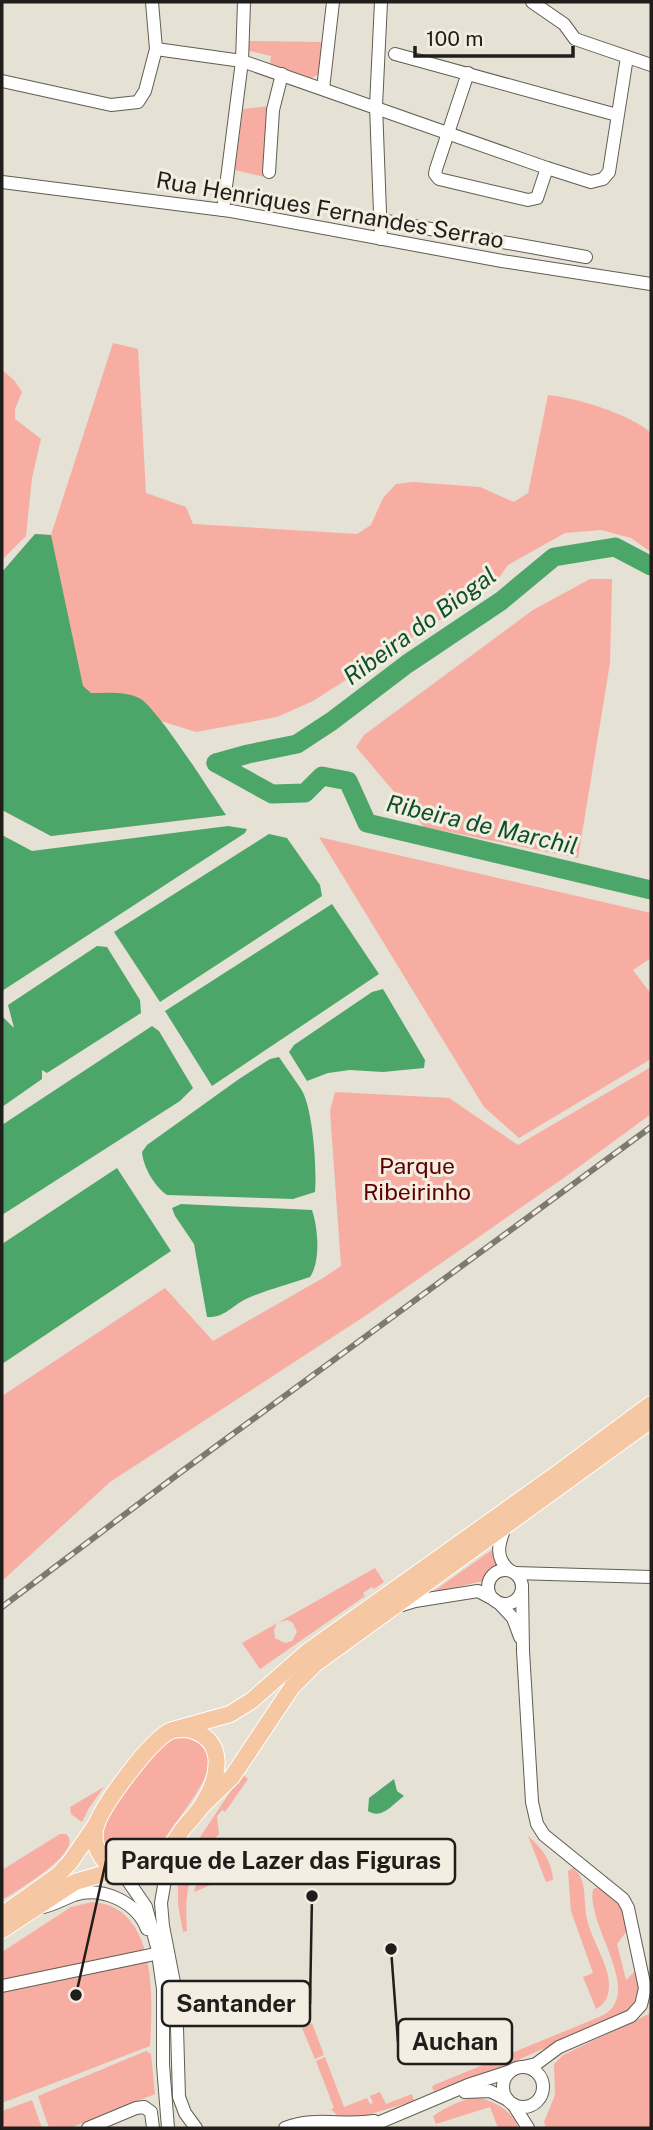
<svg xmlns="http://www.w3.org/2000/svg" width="653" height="2130" viewBox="0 0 653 2130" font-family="'Public Sans',sans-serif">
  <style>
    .green { fill: #f7ada2; fill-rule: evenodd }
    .water { fill: #4da669 }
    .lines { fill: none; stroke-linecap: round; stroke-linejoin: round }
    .river { stroke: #4da669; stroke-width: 19 }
    .minor-casing { stroke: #615d52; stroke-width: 14 }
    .major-casing { stroke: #fff; stroke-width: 18 }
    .minor { stroke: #fff; stroke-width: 12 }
    .major { stroke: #f5c8a3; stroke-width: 16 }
    .rail-casing { stroke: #7c7971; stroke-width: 6 }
    .rail { stroke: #f3eee1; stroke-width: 3.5; stroke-dasharray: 10; stroke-linecap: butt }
    .labels { text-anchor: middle; stroke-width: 6; stroke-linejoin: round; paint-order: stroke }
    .street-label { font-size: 23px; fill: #201e1a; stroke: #f3eee1 }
    .park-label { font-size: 23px; fill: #5e0002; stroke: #f3eee1 }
    .water-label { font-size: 24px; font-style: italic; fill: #0c5028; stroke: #f3eee1 }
    .leader { fill: none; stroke: #201e1a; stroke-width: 2.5 }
    .callout-dot { fill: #201e1a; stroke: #f3eee1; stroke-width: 2.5 }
    .callout { fill: #f3eee1; stroke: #201e1a; stroke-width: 2.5 }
    .callout-label { font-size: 24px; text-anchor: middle; font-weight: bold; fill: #201e1a }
  </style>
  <rect width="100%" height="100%" fill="#e5e1d4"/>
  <g class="green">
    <polygon points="247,41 322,42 319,74 310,79 270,65 271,56 246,50"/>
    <polygon points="270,106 265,177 235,170 243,109"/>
    <path d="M113,343L138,349L146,493L186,507L193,524L357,534L371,525L383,498L396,484L413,482L480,487L514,502L528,493L548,395C577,398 630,414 651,433V552L631,538L601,530L565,533L508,565L493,586L313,701L277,717L196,732L161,721L226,815L51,836L2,810V572L35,534L51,535Z"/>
    <polygon points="2,370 14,380 22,392 15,409 15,419 41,439 32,478 26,536 2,560"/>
    <polygon points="590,579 612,579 610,663 578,858 424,827 356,747 364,735 533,610"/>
    <polygon points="319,837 651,913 651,958 633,970 651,994 651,1059 519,1138 484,1107"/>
    <polygon points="651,1067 651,1114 565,1177 365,1316 110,1482 2,1581 2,1396 165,1288 213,1341 323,1278 341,1266 330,1111 335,1092 449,1098 518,1145"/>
    <polygon points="492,1550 495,1563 499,1568 487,1580 431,1593"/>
    <path d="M375,1568L384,1582L374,1589L372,1587L363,1593L365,1596L260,1669L242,1643ZM287,1620L293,1623L297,1632L292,1641L285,1643L275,1638L274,1630L277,1623Z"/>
    <path d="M180,1735C231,1747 204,1782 185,1810C174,1825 164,1840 153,1855C143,1864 131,1868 118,1862C106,1856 100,1843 102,1830C105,1815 146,1763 157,1748L163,1742Z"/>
    <path d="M242,1774L248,1779L225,1812L222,1810L217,1816L219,1834C190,1866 184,1887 187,1931L183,1932L178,1905V1875L187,1857Z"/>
    <polygon points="104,1787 89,1808 82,1822 71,1814 70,1807"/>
    <path d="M60,1834H66C86,1851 15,1892 2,1900V1870Z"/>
    <path d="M528,1836C542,1848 552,1861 553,1880L546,1882Z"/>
    <polygon points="221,1841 218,1855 219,1866 215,1868 220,1881 194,1892 199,1871"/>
    <path d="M573,1868C588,1879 583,1902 587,1919C591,1939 610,1966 609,1986C609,1996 605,2004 596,2009L583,1977L593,1973L571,1911L568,1871Z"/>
    <path d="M599,1887L622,1903L629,1928L617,1944L626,1980L638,1968L640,2004L614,2024L540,2050L496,2070L434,2091L432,2087L434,2085L592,2020C599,2017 607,2014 611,2009C636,1982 586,1922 593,1889Z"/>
    <path d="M92,1902C157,1906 153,1998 150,2046L2,2103V1952L71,1907Z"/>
    <polygon points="651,2013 651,2128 546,2128 544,2122 555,2095 554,2064 563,2055"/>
    <polygon points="312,2023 324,2055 315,2059 302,2028"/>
    <polygon points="146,2051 151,2054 155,2094 70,2128 49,2128 38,2096"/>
    <polygon points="325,2057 344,2107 367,2098 370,2104 373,2103 370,2096 380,2092 386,2104 412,2094 414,2101 364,2116 340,2118 331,2109 334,2108 316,2061"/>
    <path d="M477,2097C493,2101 514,2111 518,2128H498L490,2107L436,2124L433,2116C448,2106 460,2100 477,2097Z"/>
    <polygon points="32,2100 42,2128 2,2128 2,2111"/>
  </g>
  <g class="water">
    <path d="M35,534L51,535L83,686L91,693C107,693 125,691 139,698C157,707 211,793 226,815L51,836L2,810V572Z"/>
    <polygon points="228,826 247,829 245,833 2,991 2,835 32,851"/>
    <polygon points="269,834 287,838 320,885 322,896 160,1002 114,932"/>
    <polygon points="332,904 379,974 212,1086 165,1011"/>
    <polygon points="97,946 107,947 140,1000 141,1013 47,1073 42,1070 42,1079 2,1107 2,1016 14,1028 8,1005"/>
    <polygon points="383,989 425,1060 424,1068 383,1072 350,1070 328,1073 307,1081 289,1052 294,1045 372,992"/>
    <polygon points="152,1026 159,1031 193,1088 180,1101 2,1215 2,1125"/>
    <path d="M279,1057C286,1068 294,1078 301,1089C313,1107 317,1169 315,1192L293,1199L167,1195C155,1187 143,1167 142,1152L147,1145L239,1079L270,1059Z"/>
    <polygon points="117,1168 171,1251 2,1364 2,1244"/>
    <path d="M181,1204L312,1210C318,1228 321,1261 310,1277C289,1284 266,1290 246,1299C231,1306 225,1318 207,1317L194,1244L175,1216L172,1208Z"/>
    <path d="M394,1779L397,1791L404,1796C393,1804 382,1820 368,1811L369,1798Z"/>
  </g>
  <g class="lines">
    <g class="river">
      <polyline points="216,763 248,754 297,744 332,721 407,664 501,601 554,557 615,547 651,566"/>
      <polyline points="216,763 272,794 305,793 322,776 348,781 367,823 651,890"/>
    </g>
    <g class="minor-casing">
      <g id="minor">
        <polyline points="152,2 156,49"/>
        <polyline points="381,2 376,106 381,239"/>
        <polyline points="532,2 564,24 575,39 651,65"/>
        <polyline points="395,54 617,115"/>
        <polyline points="468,73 436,169 435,174 439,179 528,200 537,198 547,168"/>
        <polyline points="2,81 111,105 138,102 145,91 156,49 242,61 547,168 591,182 603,179 609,172 627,57"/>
        <polyline points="323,89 333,2"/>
        <polyline points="269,172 273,110 282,74"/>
        <polyline points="2,182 231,211 502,261 651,284"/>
        <polyline points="223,210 242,61 244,2"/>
        <polyline points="381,220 586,257"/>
        <path d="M505,1527C499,1543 494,1557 509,1570"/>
        <circle cx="505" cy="1587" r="17"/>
        <polyline points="515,1573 651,1577"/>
        <polyline points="522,1586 523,1651 532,1802 537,1824 544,1835 623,1899 628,1908 645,1988 641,2005 631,2016 559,2047 536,2064 523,2067"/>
        <polyline points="499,1603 513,1618 520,1637"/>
        <polyline points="402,1605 415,1601 478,1591 495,1600"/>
        <polyline points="170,1851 161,1903 163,1926 176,1993 179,2097 185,2113 196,2128"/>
        <polyline points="122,1872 146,1907 157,1947 163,1989 163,2065 168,2128"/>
        <path d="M43,1907C54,1905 63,1899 74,1895C102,1886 137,1902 147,1929"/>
        <polyline points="2,1986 155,1954"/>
        <circle cx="523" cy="2087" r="20"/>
        <polyline points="465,2092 490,2091 508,2100"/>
        <polyline points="513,2104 528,2128"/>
        <polyline points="88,2128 136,2108 144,2107 151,2112 153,2128"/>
        <path d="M285,2128C314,2116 343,2126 374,2121"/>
        <polyline points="366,2128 468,2085 511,2071"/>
      </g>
    </g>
    <g class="major-casing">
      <g id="major">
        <path d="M186,1729C228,1737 220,1777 202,1805C197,1814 188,1822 182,1830C174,1841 167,1856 156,1864C148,1870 134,1873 125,1872C103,1869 89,1843 97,1823C105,1802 150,1741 170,1731C175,1729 180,1729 186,1729Z"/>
        <polyline points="173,1730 230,1714 251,1701 307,1652 558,1473 651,1404"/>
        <polyline points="202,1806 232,1777 292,1687 315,1664 651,1420"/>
        <polyline points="2,1915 58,1875 71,1861 97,1823"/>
        <polyline points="2,1930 75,1882 117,1870"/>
      </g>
    </g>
    <use href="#minor" class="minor"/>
    <use href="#major" class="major"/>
    <g class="rail-casing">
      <polyline id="rail" points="2,1607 181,1472 651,1127"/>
    </g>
    <use href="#rail" class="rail"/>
  </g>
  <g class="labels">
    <g class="street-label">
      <text transform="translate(330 210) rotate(10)" y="8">Rua Henriques Fernandes Serrao</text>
    </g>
    <g class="park-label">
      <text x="417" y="1174">Parque<tspan x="417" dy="26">Ribeirinho</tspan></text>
    </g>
    <g class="water-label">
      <text transform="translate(420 626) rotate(-36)" y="8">Ribeira do Biogal</text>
      <text transform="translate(482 825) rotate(13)" y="8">Ribeira de Marchil</text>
    </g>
  </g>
  <path class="leader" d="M76 1995L106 1861M312 1896L310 2004M391 1949L398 2042"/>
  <g class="callout-dot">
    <circle cx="76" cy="1995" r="7"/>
    <circle cx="312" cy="1896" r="7"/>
    <circle cx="391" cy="1949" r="7"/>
  </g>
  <g class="callout">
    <rect x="106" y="1839" width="349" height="45" rx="7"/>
    <rect x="162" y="1981" width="148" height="45" rx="7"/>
    <rect x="398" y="2019" width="114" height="45" rx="7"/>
  </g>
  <g class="callout-label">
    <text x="281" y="1869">Parque de Lazer das Figuras</text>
    <text x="236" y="2012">Santander</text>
    <text x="455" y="2050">Auchan</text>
  </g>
  <rect width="653" height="2130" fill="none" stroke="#201e1a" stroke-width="7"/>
  <path d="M415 46v10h158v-10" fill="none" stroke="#201e1a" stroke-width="3.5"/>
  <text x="426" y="46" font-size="21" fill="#201e1a" stroke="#f3eee1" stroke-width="5" paint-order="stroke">100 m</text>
</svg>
